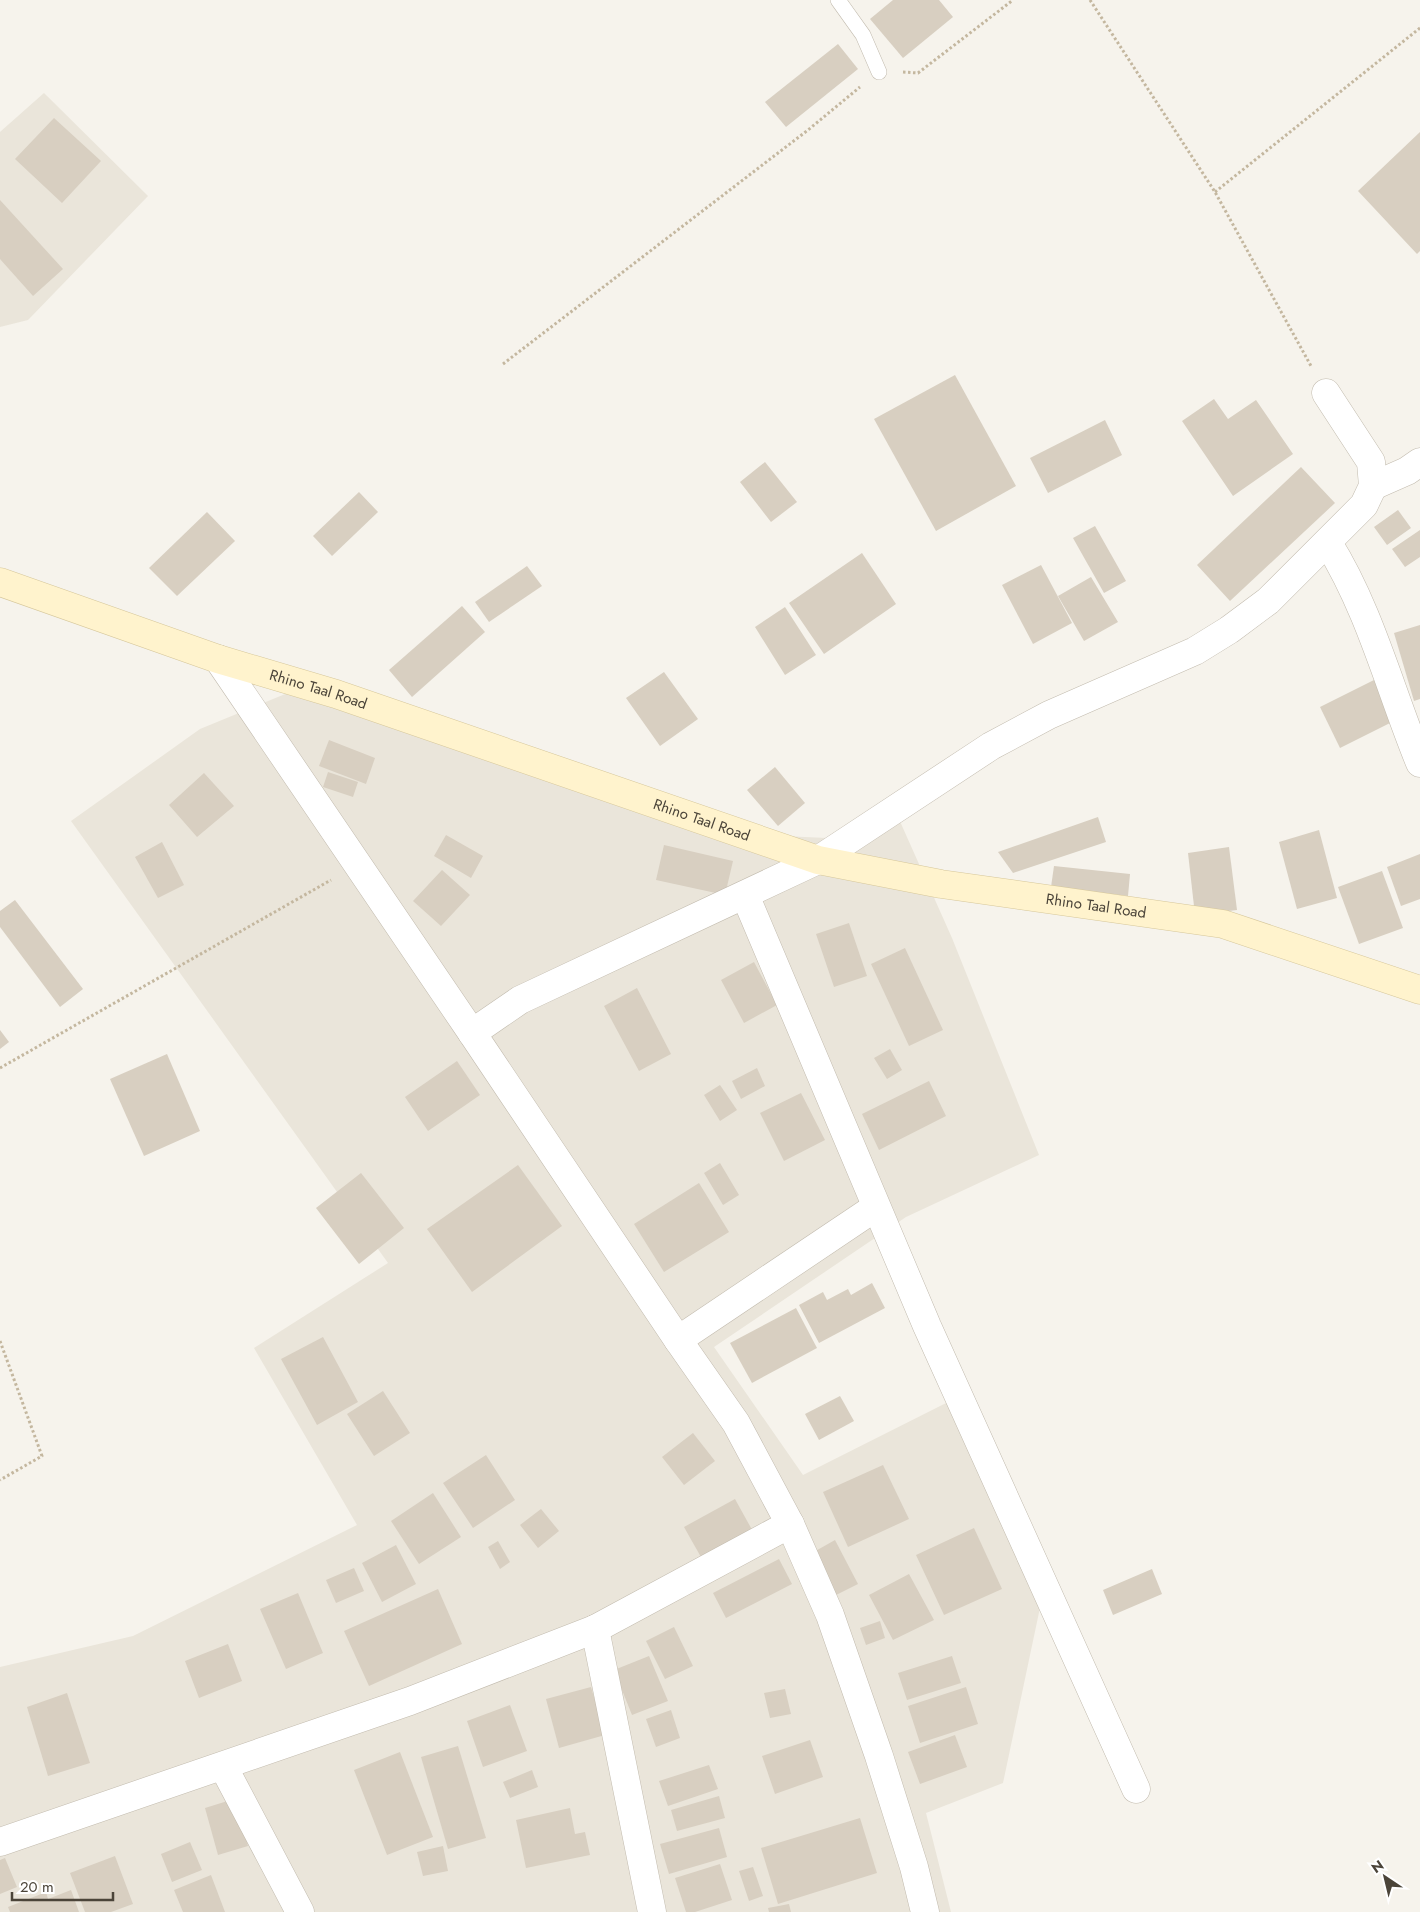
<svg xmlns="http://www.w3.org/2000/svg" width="1420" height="1912" viewBox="0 0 1420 1912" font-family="Jost,sans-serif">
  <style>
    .residential { fill: #eae5da }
    .building { fill: #d8cfc1 }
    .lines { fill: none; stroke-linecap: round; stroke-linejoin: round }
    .lane-casing { stroke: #c2bbae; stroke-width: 16 }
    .street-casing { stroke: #c2bbae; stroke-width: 29 }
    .secondary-casing { stroke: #d6c79b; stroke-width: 29 }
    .path { stroke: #c4b79f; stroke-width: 3; stroke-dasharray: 2.5 2.5; stroke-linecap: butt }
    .lane { stroke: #fff; stroke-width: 15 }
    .street { stroke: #fff; stroke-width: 28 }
    .secondary { stroke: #fff3cd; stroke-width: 28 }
    .labels { text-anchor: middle; stroke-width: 4; stroke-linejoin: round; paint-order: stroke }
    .street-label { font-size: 15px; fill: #4b4439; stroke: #fff }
  </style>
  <rect width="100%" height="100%" fill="#f6f3ec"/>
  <g class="residential">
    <polygon points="44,93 148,196 28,320 0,327 0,132"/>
    <polygon points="322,679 783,836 827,838 890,799 952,938 1039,1155 906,1217 714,1347 803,1475 958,1397 1049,1565 1003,1783 926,1813 951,1912 0,1912 0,1667 133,1636 357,1525 254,1348 388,1263 71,821 200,729"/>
  </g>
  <g class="building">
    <polygon points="893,0 939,0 953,17 903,58 870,19"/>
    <polygon points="838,44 858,69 786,127 765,102"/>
    <polygon points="54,118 101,161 62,203 15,159"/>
    <polygon points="1420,132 1420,251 1417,254 1358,191"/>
    <polygon points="0,200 63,269 33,296 0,259"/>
    <polygon points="955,375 1016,486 936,531 874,419"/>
    <polygon points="1214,399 1228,419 1256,400 1293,454 1233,496 1182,421"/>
    <polygon points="1105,420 1122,455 1048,493 1030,458"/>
    <polygon points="765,462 797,502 771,522 740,482"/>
    <polygon points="1301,467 1335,503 1230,601 1197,565"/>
    <polygon points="359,492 378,512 332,556 313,536"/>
    <polygon points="1398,510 1411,528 1387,545 1374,527"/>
    <polygon points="207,512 235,541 177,596 149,568"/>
    <polygon points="1095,526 1126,581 1104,593 1073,538"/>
    <polygon points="1420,530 1420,557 1405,567 1392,549"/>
    <polygon points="862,553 896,604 824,654 789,603"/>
    <polygon points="1041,565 1072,623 1033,644 1002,585"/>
    <polygon points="527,566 542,586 489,622 475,602"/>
    <polygon points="1091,577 1118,622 1084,641 1058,596"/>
    <polygon points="462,606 485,632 412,697 389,670"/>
    <polygon points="785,607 816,655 785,675 755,627"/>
    <polygon points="1420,625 1420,699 1414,701 1394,633"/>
    <polygon points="664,672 698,719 660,746 626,698"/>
    <polygon points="1376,679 1396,720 1340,748 1320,707"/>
    <polygon points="329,740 375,758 366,784 319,766"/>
    <polygon points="775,767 805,803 778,826 747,790"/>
    <polygon points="328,772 358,782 353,797 323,787"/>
    <polygon points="204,773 234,806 197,837 169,805"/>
    <polygon points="1098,817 1106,842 1013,873 998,852"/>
    <polygon points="1319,830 1337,898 1297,909 1279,842"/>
    <polygon points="446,835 483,856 471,878 434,856"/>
    <polygon points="162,842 184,885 158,898 135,857"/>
    <polygon points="664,845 733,861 725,895 656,880"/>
    <polygon points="1229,847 1237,910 1195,915 1188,853"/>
    <polygon points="1420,854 1420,899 1401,906 1387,867"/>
    <polygon points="1054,866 1130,874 1128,896 1051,887"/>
    <polygon points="442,870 470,895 441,926 413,901"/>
    <polygon points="1382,871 1403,928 1359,944 1338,887"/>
    <polygon points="15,900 83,989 60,1007 0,927 0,911"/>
    <polygon points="849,923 867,976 834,987 816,934"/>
    <polygon points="905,948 943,1030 909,1046 871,964"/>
    <polygon points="754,962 777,1005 744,1023 721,980"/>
    <polygon points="637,988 671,1054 639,1071 604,1006"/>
    <polygon points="0,1030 9,1042 0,1049"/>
    <polygon points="890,1049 902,1070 887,1079 874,1058"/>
    <polygon points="167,1054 200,1131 144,1156 110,1079"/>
    <polygon points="457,1061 480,1095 428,1131 405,1097"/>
    <polygon points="757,1068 765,1086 741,1099 732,1081"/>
    <polygon points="929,1081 946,1116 879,1150 862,1114"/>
    <polygon points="720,1085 737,1110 720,1121 704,1095"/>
    <polygon points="801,1093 825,1140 784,1161 760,1113"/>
    <polygon points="720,1163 739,1195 723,1205 704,1173"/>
    <polygon points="518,1165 562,1226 472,1292 427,1229"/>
    <polygon points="361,1173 404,1228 359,1264 316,1208"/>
    <polygon points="699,1183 729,1232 664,1272 634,1224"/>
    <polygon points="872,1283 885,1308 819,1343 799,1305 823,1292 827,1300 848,1289 851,1295"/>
    <polygon points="796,1308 817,1348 752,1383 730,1343"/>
    <polygon points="323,1337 358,1402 317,1425 281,1359"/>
    <polygon points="383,1391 410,1433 374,1456 347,1414"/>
    <polygon points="840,1396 854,1421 819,1440 805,1414"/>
    <polygon points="693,1433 715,1461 684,1485 662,1457"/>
    <polygon points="486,1455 515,1500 473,1528 443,1483"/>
    <polygon points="883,1465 909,1519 848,1547 823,1492"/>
    <polygon points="433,1493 461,1537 419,1564 391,1521"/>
    <polygon points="735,1499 756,1537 706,1566 684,1527"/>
    <polygon points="541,1509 559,1531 538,1548 520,1525"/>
    <polygon points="974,1528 1002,1589 944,1615 916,1555"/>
    <polygon points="835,1540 858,1584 834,1596 812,1553"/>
    <polygon points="498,1541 510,1562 500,1569 488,1547"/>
    <polygon points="396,1545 416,1584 382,1602 362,1563"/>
    <polygon points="779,1559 792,1584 726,1618 713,1593"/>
    <polygon points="354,1568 364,1591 336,1603 326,1580"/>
    <polygon points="1152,1569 1162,1594 1113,1615 1103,1590"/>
    <polygon points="909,1574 934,1620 893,1640 869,1595"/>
    <polygon points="438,1589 462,1644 369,1686 344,1631"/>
    <polygon points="298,1593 323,1653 286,1669 260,1609"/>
    <polygon points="880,1621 885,1638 866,1645 860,1628"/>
    <polygon points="674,1627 693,1666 665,1679 646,1641"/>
    <polygon points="228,1644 242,1681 199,1698 185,1661"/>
    <polygon points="649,1656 668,1701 632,1715 614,1670"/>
    <polygon points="952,1656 961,1683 907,1700 898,1673"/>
    <polygon points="591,1687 605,1735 559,1748 546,1699"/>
    <polygon points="966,1687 978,1724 920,1743 908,1706"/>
    <polygon points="785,1689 791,1714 770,1718 764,1693"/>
    <polygon points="67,1693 90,1763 48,1776 27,1707"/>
    <polygon points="510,1705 527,1751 483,1767 467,1721"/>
    <polygon points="671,1710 680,1738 656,1747 646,1719"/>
    <polygon points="955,1735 967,1767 920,1784 908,1752"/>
    <polygon points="810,1740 823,1777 775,1794 762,1756"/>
    <polygon points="458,1746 486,1838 448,1849 421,1757"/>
    <polygon points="400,1752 433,1837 387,1855 354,1770"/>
    <polygon points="709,1765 718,1789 668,1806 659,1781"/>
    <polygon points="532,1770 538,1787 510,1798 503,1782"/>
    <polygon points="719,1796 725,1818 677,1831 671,1810"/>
    <polygon points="234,1799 248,1846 218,1855 205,1808"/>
    <polygon points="570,1808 575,1834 585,1832 590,1855 526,1868 516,1820"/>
    <polygon points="860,1818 877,1873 778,1904 761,1848"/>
    <polygon points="719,1828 727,1857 669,1874 660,1844"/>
    <polygon points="190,1842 202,1870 172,1882 161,1854"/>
    <polygon points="443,1846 448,1871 423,1876 417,1852"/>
    <polygon points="115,1856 133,1904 111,1912 85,1912 70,1873"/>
    <polygon points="5,1858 17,1887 0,1894 0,1860"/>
    <polygon points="720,1864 732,1900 695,1912 686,1912 675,1878"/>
    <polygon points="753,1867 763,1896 749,1901 739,1871"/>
    <polygon points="211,1875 225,1912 183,1912 174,1890"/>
    <polygon points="71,1890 79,1912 10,1912 8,1907 46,1892 48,1899"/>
    <polygon points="789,1904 791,1912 769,1912 768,1908"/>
  </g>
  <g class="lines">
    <g class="lane-casing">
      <polyline id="lane" points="838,0 863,35 879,72"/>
    </g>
    <g class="street-casing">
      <g id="street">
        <polyline points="1373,486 1407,471 1420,462"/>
        <path d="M1328,543C1370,610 1390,690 1420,763"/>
        <polyline points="218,659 472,1033 678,1340 736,1423 790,1524 830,1615 879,1756 914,1867 925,1912"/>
        <polyline points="745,895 927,1326 1136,1789"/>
        <polyline points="472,1033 520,1000 818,860 991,746 1049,715 1195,651 1229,630 1268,601 1364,505 1373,486 1371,462 1326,393"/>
        <polyline points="678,1340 876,1207"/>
        <polyline points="595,1629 652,1912"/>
        <polyline points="223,1766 300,1912"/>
        <polyline points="0,1842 410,1701 595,1629 790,1524"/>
      </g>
    </g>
    <g class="secondary-casing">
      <g id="secondary">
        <path id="s1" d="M0,582L218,659L336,694L818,860L941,884L1223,924L1420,990"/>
      </g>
    </g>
    <g class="path">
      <polyline points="1090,0 1215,192 1311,366"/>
      <polyline points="903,72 918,73 1013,0"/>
      <polyline points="1215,192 1420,28"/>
      <polyline points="503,364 808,130 860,87"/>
      <polyline points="0,1068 331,880"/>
      <polyline points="0,1341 42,1456 0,1480"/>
    </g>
    <use href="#lane" class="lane"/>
    <use href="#street" class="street"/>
    <use href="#secondary" class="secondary"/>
  </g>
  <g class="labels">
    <g class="street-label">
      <text dy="5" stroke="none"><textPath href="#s1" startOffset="336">Rhino Taal Road</textPath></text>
      <text dy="5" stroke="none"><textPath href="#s1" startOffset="741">Rhino Taal Road</textPath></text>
      <text dy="5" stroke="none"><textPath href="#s1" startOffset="1146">Rhino Taal Road</textPath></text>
    </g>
  </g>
  <g transform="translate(1385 1877) rotate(325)" stroke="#ffffff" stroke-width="4" paint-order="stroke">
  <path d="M0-4L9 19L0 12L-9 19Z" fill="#4b4439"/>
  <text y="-8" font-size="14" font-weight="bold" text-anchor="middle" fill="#4b4439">N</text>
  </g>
  <path d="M12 1892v8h101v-8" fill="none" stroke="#4b4439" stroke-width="2.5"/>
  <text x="20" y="1892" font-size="15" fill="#4b4439" stroke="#ffffff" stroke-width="4" paint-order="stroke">20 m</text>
</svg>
